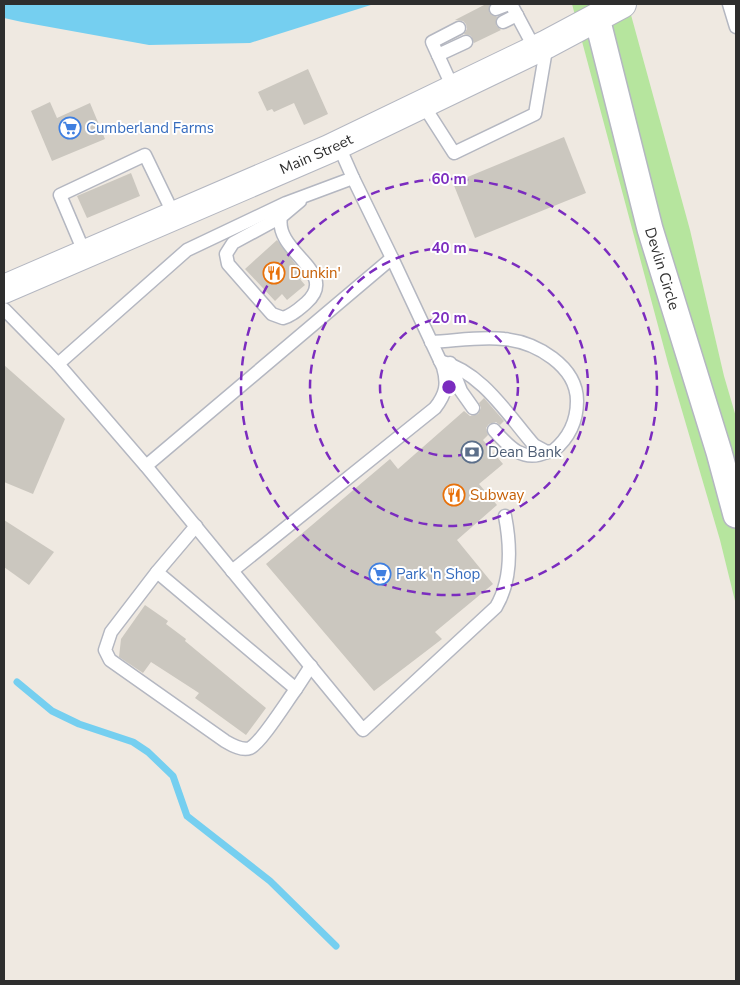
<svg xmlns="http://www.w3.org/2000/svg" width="740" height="985" viewBox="0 0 740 985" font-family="'Nunito Sans',sans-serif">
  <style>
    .green { fill: #b6e59e }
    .water { fill: #75cff0 }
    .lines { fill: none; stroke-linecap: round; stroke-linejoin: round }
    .stream { stroke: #75cff0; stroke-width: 7 }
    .building { fill: #cbc7bf }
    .lane-casing { stroke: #b4b7c1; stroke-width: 15 }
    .street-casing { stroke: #b4b7c1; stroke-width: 28 }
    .secondary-casing { stroke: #b4b7c1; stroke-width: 30 }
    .lane { stroke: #fff; stroke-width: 12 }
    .street { stroke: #fff; stroke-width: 25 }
    .secondary { stroke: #fff; stroke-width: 28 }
    .ring { fill: none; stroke: #7b2cbf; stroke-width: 2.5; stroke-dasharray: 9 6 }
    .labels { text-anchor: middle; stroke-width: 4; stroke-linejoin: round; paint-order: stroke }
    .shop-label { font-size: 15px; fill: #366cbe; stroke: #fff; text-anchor: start }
    .street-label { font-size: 15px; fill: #2e2e2e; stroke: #fff }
    .food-label { font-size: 15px; fill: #c56008; stroke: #fff; text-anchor: start }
    .service-label { font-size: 15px; fill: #4e5e75; stroke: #fff; text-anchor: start }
    .centre { fill: #7b2cbf; stroke: #fff; stroke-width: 2.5 }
    .ring-label { font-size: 15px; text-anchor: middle; font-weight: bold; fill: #7b2cbf; stroke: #fff; stroke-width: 4; stroke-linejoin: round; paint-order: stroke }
  </style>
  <rect width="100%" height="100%" fill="#efe9e1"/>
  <polygon class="green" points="572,4 628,4 690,230 724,376 736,417 736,605 720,540 668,363"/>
  <polygon class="water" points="4,4 374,4 250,43 149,45 22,22 4,18"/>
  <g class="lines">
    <polyline class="stream" points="17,682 52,711 79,724 133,742 148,752 173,776 187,816 270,881 336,946"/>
  </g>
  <g class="building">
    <polygon points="486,4 490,4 489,12 497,17 496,25 501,30 474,43 471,36 464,34 467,29 466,24 463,21 455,20"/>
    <polygon points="308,69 328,114 304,125 294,103 274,112 272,109 267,111 258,92"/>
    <polygon points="50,102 57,118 90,103 105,139 52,161 31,111"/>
    <polygon points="564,137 586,193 475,238 453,183"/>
    <polygon points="131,173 140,196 87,218 77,196"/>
    <polygon points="277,240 296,265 294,266 303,277 300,279 305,285 287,300 282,294 275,301 245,269"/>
    <polygon points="4,365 65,419 33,494 4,482"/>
    <polygon points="484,398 504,421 500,425 496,422 489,424 486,428 488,435 483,440 503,464 479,484 497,505 457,540 493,584 435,632 442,639 374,691 266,564 390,459 398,469 464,411 470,416 478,414 481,408 479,403"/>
    <polygon points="4,520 54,552 29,585 4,567"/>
    <polygon points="145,605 168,621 166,624 186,639 185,641 266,708 246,735 195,698 199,693 151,662 143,673 119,657 121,639"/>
  </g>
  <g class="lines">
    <g class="lane-casing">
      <g id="lane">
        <polyline points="511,4 535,49"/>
        <polyline points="729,4 736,27"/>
        <polyline points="496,9 509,4"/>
        <polyline points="503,22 517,15"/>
        <polyline points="438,55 466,42"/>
        <polyline points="453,88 432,42 459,28"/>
        <polyline points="422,103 454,153 535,114 547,44"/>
        <polyline points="338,144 353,178"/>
        <path d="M281,217C274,253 341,272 306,303C299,309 293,315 283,318L272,314L228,264L226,254L233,243L281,217L300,201"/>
        <polyline points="85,254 60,195 145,155 174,215"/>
        <path d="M4,309L58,364L146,466L363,730L496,607C512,580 511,547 505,516"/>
        <path d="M431,342C455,341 481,336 504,339C536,342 577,366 577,401C577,422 569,438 553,451L547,452L534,445C507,414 482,372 440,361"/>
        <polyline points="450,363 461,391 473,408"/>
        <polyline points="58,364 187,250 286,203 353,178 392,258"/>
        <path d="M494,430C509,447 523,463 547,452"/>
        <path d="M146,466L392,258L443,367C448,384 446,394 435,408L232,571"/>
        <polyline points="196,526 157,572 296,689 311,666"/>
        <path d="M157,572L111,632L105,650L110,660L225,741C232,745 242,751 250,748C261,743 287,701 296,689"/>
      </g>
    </g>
    <g class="street-casing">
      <g id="street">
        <path id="s1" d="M597,18L650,229L719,452L736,515"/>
      </g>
    </g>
    <g class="secondary-casing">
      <g id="secondary">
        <path id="s2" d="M4,289L329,149L547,44L622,4"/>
      </g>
    </g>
    <use href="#lane" class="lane"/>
    <use href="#street" class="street"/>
    <use href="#secondary" class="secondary"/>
  </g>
  <g class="ring">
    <circle cx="449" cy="387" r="69"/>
    <circle cx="449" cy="387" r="139"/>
    <circle cx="449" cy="387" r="208"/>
  </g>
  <defs>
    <g id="supermarket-ring" transform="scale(1.125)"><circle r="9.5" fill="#fff" stroke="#3f7fe0" stroke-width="1.5"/><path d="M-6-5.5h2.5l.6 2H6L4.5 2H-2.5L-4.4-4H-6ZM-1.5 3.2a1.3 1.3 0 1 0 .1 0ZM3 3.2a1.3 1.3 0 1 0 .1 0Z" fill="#3f7fe0"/></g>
    <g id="restaurant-ring" transform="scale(1.125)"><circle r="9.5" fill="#fff" stroke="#e8710a" stroke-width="1.5"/><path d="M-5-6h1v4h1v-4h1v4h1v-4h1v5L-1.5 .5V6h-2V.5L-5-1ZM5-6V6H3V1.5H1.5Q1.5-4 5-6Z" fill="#e8710a"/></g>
    <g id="bank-ring" transform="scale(1.125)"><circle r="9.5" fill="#fff" stroke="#5c6f8a" stroke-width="1.5"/><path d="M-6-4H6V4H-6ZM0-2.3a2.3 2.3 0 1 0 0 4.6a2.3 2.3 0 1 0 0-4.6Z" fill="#5c6f8a"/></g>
  </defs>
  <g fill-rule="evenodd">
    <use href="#supermarket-ring" x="70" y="128"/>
    <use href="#restaurant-ring" x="274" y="273"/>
    <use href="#bank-ring" x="472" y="452"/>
    <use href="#restaurant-ring" x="454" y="495"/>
    <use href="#supermarket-ring" x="380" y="574"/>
  </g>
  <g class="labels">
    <g class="shop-label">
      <text x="86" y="133">Cumberland Farms</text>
      <text x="396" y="579">Park 'n Shop</text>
    </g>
    <g class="street-label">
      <text dy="5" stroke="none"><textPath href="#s2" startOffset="340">Main Street</textPath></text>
      <text dy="5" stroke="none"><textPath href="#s1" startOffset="259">Devlin Circle</textPath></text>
    </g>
    <g class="food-label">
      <text x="290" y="278">Dunkin'</text>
      <text x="470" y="500">Subway</text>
    </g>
    <g class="service-label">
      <text x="488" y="457">Dean Bank</text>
    </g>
  </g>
  <circle cx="449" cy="387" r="8" class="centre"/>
  <g class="ring-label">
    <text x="449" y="184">60 m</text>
    <text x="449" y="253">40 m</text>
    <text x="449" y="323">20 m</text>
  </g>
  <rect width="740" height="985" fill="none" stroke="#2e2e2e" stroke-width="10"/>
</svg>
